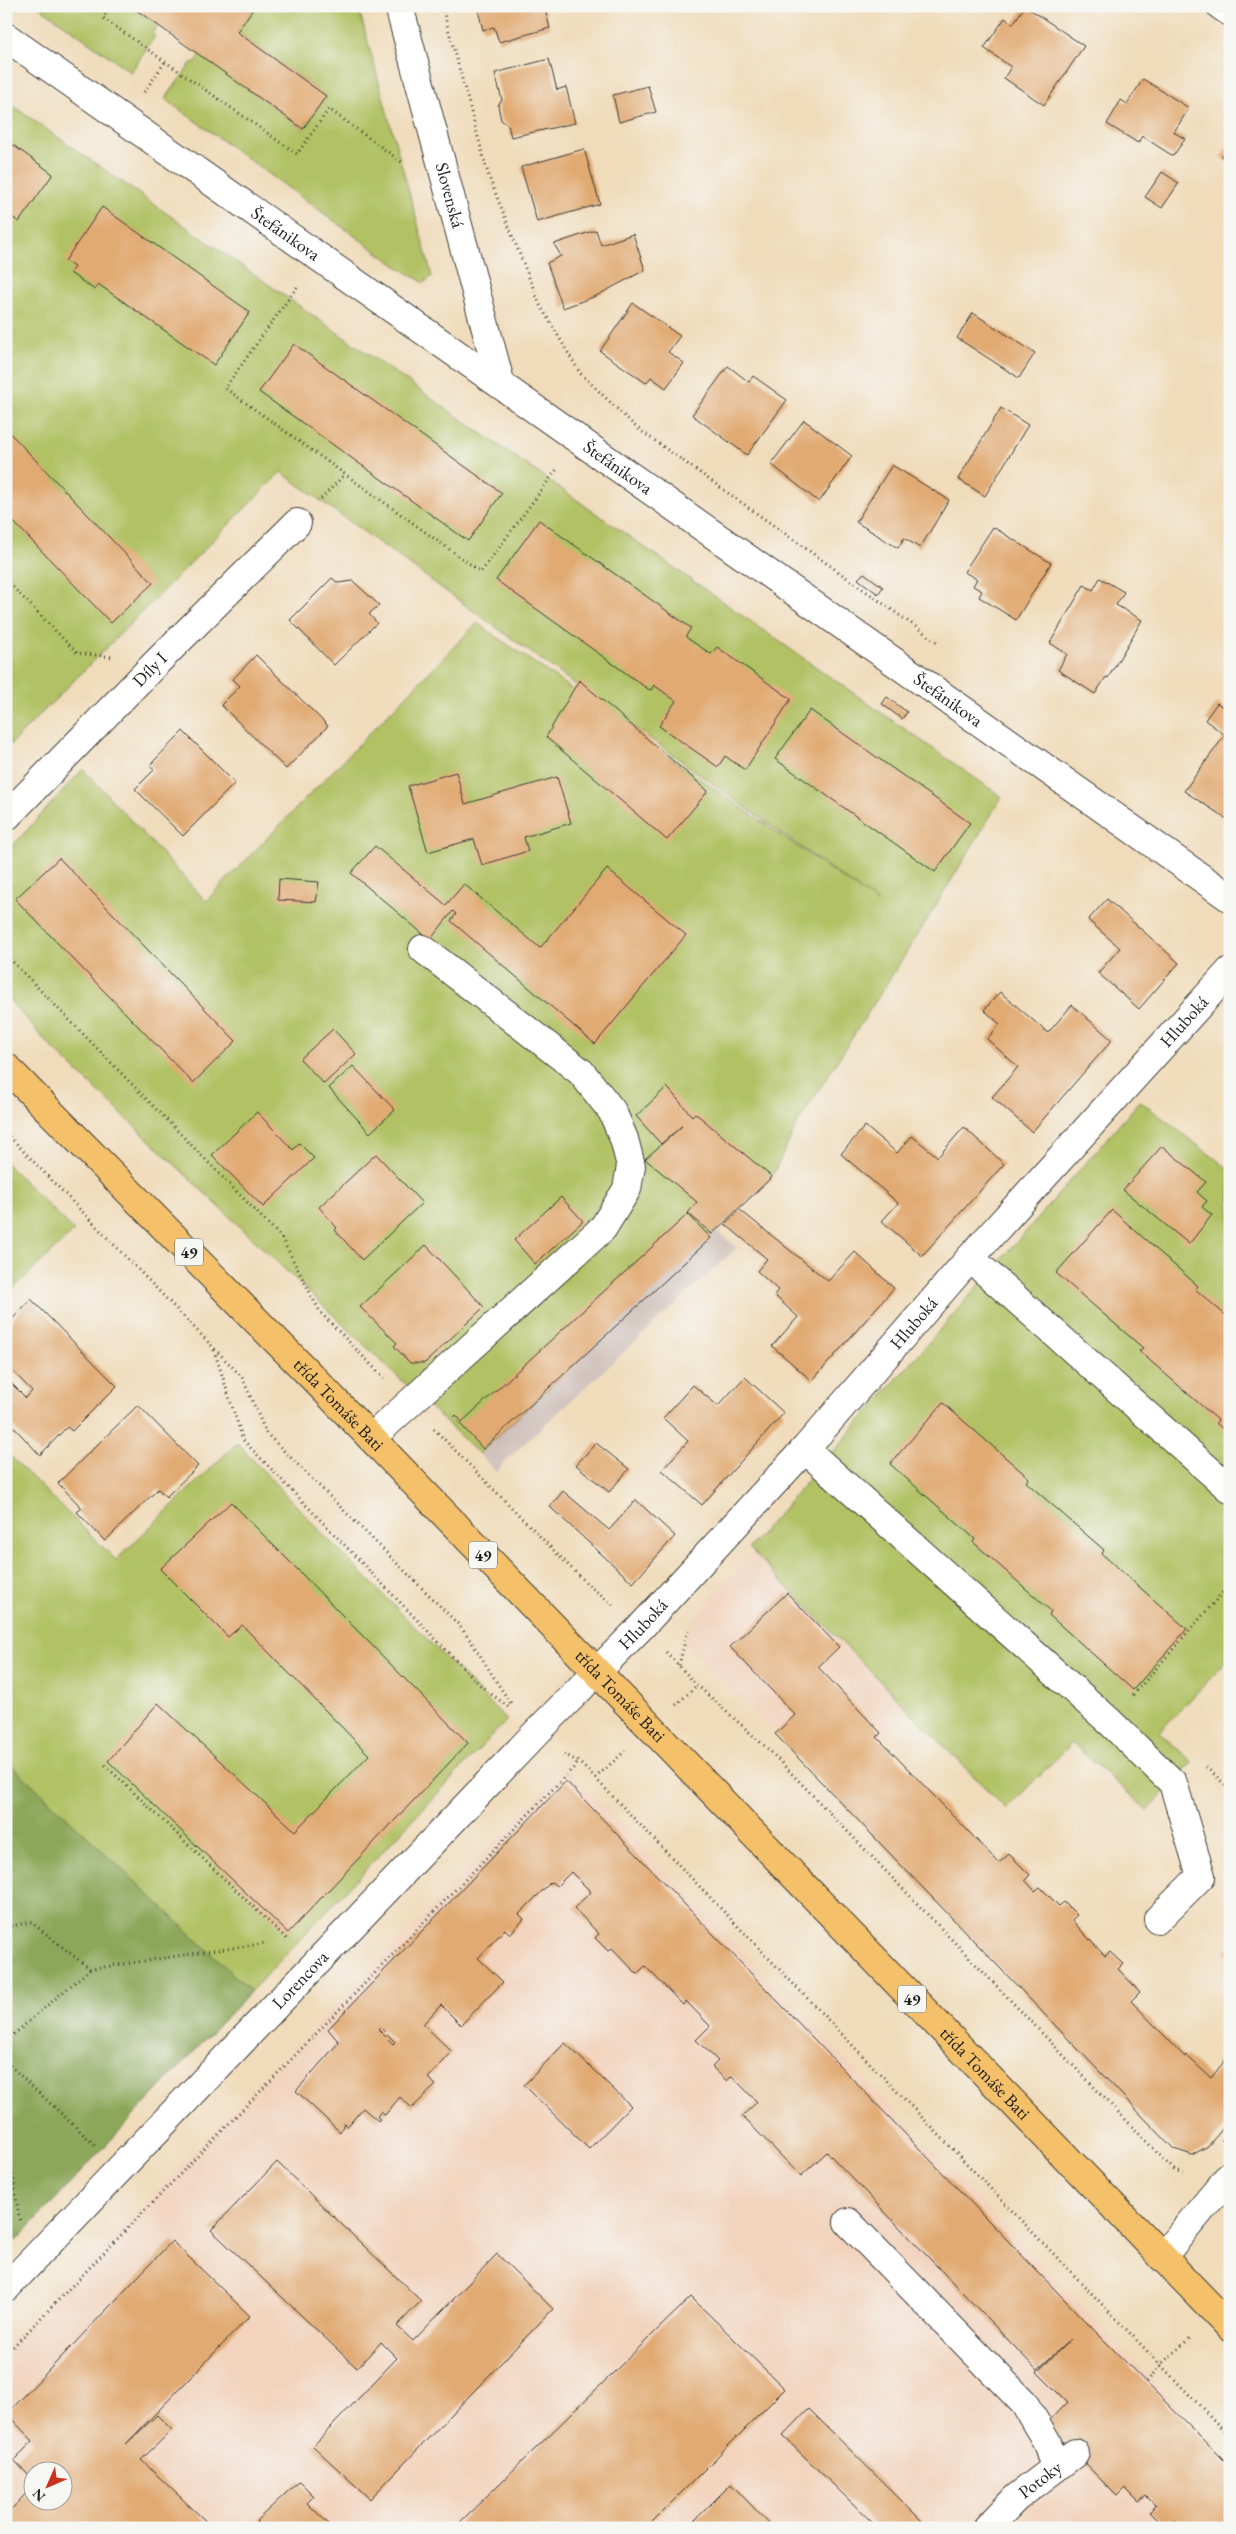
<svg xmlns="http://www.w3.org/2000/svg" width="1236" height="2534" viewBox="0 0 1236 2534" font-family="'EB Garamond',serif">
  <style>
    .built { fill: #f2d4be; fill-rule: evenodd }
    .industrial { fill: #cfc0ba }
    .green { fill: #b1c164; stroke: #666e40 }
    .forest { fill: #8ca75a; stroke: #54623b }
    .building { fill: #e1aa73; fill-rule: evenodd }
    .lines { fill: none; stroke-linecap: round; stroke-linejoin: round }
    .minor-casing { stroke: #3c3934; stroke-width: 30 }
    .major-casing { stroke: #3c3934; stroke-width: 30 }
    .path { stroke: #3c3934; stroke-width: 3; stroke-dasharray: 1 4; stroke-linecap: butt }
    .minor { stroke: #fff; stroke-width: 28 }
    .major { stroke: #f4c16a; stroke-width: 28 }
    .labels { text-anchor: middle; stroke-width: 5; stroke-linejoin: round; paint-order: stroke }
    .shield { fill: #f6f6f2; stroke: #5d5d5c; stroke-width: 1 }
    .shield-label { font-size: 16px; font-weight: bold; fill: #1c1c1c }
    .street-label { font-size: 18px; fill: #1c1c1c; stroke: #f6f6f2 }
  </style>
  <rect width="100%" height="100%" fill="#f6f6f2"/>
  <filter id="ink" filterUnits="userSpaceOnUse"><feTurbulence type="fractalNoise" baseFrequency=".02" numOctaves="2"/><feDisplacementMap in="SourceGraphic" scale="10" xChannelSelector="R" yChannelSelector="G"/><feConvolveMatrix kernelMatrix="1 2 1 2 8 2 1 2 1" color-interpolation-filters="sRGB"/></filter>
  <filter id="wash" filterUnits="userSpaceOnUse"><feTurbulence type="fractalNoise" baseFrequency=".0096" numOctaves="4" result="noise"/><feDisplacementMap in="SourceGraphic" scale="20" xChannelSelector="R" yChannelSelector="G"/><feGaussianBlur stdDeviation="1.12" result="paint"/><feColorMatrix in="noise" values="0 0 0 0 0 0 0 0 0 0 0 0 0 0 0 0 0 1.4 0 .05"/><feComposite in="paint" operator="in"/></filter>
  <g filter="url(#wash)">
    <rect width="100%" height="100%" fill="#f0dcbb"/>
    <g class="built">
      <polygon points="783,1517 944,1676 832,1793 684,1644 690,1623"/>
      <path d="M566,1767L1230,2461V2528H6V2348ZM32,2472H62V2502H32Z"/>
    </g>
    <polygon class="industrial" points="716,1230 737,1248 502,1464 497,1473 436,1409"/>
    <g class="green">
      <polygon points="38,6 136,6 135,9 158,25 152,34 155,36 131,72"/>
      <polygon points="255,6 358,6 432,276 424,283 398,267 165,99 192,62 195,63 200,55 303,129 326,96 237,32"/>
      <polygon points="6,101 1002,797 919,933 797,1124 772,1177 479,1454 46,1042 6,996 6,853 83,769 206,901 477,623 878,903 281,472 6,749"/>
      <polygon points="1140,1101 1230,1170 1230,1658 1159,1732 1192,1762 1148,1811 1072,1743 1006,1809 749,1548"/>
      <polygon points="6,1163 74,1231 6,1295"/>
      <polygon points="237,1443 324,1535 507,1720 251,1991 6,1760 6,1452 116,1560"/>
    </g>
    <polygon class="forest" points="6,1760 251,1991 16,2241 6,2231"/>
    <g id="blocks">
      <g class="building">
        <polygon points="136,6 255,6 237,32 326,96 303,129 135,9"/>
        <polygon points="477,6 544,6 550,28 499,42 494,27 483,30"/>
        <polygon points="1025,6 1084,46 1044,105 1004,78 1011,67 984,48 1005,18 1013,24"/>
        <polygon points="549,59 557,90 566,87 575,123 511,137 508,125 501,120 498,105 502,100 495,73"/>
        <polygon points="1143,79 1189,108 1174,132 1185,139 1173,156 1142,136 1138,143 1107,124 1121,100 1127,104"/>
        <polygon points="648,86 656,112 619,122 613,95"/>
        <polygon points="6,140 53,174 19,222 6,213"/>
        <polygon points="1230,142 1230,162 1221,157"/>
        <polygon points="584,149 600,204 537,222 521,167"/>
        <polygon points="1162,172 1179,183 1162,208 1145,197"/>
        <polygon points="102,207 250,312 214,365 98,284 95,290 70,273 74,267 65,261"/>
        <polygon points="596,230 601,245 633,234 645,270 596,296 563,308 547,263 561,256 554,244"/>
        <polygon points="633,303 680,336 668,352 684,363 666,388 651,377 646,383 600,351"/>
        <polygon points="973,313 1035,353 1019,378 957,338"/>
        <polygon points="294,344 502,493 468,541 259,392"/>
        <polygon points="728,366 749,382 753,376 787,400 747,455 692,415"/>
        <polygon points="1001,408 1028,425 985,496 958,479"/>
        <polygon points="804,420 852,456 819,502 771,464"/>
        <polygon points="6,429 153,583 111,623 6,514"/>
        <polygon points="892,465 949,500 920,548 904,538 898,548 856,522"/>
        <polygon points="539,520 691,628 686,636 687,638 711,654 717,647 791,699 745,770 725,756 718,767 659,726 676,701 654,685 651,690 648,689 496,580"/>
        <polygon points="993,527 1051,563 1016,620 979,597 982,591 973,586 977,579 964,572"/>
        <polygon points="864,573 883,587 878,594 858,579"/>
        <polygon points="332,578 338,583 353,581 379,605 369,614 377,623 334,665 290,620"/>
        <polygon points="1100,578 1124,592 1116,605 1142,620 1108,678 1106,677 1095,694 1058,670 1067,654 1050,643 1084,585 1093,590"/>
        <polygon points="256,655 328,726 286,769 221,705 240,686 233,679"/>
        <polygon points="579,680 708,791 667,840 546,737"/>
        <polygon points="887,697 907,712 902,719 882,704"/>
        <polygon points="1217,703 1230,712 1230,821 1184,791 1225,735 1205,720"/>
        <polygon points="810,710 970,823 935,872 775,759"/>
        <polygon points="183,731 235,783 183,836 135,789 154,770 150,765"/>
        <polygon points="456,772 465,804 557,777 571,823 524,837 528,851 482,865 474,839 428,852 408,786"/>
        <polygon points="375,846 446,905 464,884 540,948 607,869 686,935 595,1044 451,921 456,914 453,911 430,940 351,873"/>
        <polygon points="59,858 236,1041 193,1083 15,899"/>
        <polygon points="279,879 319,882 316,902 278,900"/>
        <polygon points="1107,899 1179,963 1139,1009 1098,973 1120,948 1088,920"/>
        <polygon points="1000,992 1048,1033 1072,1005 1112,1040 1032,1132 992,1097 1018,1067 987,1039 1000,1024 984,1010"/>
        <polygon points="333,1029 356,1054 324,1084 300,1059"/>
        <polygon points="353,1066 395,1110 370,1133 329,1088"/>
        <polygon points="667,1087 692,1116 695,1113 772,1177 712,1234 688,1213 697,1202 645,1159 683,1125 661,1144 636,1116"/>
        <polygon points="257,1112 293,1150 299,1143 314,1158 263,1207 212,1155"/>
        <polygon points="865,1126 897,1153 912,1136 938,1157 964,1127 1004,1164 922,1256 882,1221 898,1203 841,1154"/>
        <polygon points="1162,1146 1206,1182 1197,1192 1207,1201 1202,1207 1212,1215 1189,1244 1123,1190"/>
        <polygon points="376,1154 422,1203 362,1260 335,1230 337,1228 319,1207"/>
        <polygon points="561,1197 583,1221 535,1264 514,1240"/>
        <polygon points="740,1210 828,1281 855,1252 894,1288 812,1381 772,1346 798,1317 774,1295 778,1290 757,1271 767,1259 725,1224"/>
        <polygon points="1112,1210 1198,1286 1195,1289 1230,1319 1230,1435 1216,1423 1218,1420 1139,1351 1143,1348 1056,1273"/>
        <polygon points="688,1214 711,1238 483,1449 454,1417 456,1415 462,1422"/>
        <polygon points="426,1245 484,1307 425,1363 410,1363 394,1346 397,1343 360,1307"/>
        <polygon points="31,1299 117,1386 72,1431 67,1427 40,1455 6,1419 6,1378 26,1398 32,1391 6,1364 6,1326"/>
        <polygon points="745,1377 784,1413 702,1505 662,1470 688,1441 663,1418 693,1385 718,1406"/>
        <polygon points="943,1403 1029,1478 1026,1482 1104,1550 1102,1554 1187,1629 1133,1690 1049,1615 1051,1611 973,1542 975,1539 890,1464"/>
        <polygon points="138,1405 198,1466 166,1497 158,1489 105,1541 77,1512 82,1508 58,1483"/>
        <polygon points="596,1443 629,1469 609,1492 576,1465"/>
        <polygon points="563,1491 609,1530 636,1500 675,1536 633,1583 550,1507"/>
        <polygon points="231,1502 468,1743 288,1933 108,1761 158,1703 295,1831 369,1755 242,1625 228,1637 160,1569"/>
        <polygon points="787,1593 839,1647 818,1667 881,1733 877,1737 999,1863 1009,1854 1030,1875 1025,1880 1035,1891 1040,1887 1059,1906 1064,1902 1077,1915 1072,1920 1089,1939 1105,1956 1110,1952 1123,1964 1118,1969 1140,1992 1131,2001 1185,2057 1186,2055 1211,2078 1230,2054 1230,2120 1208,2146 1192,2155 1174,2149 775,1734 795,1715 730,1647"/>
        <path d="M566,1781L1087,2323L1230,2467V2528H1183L1175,2520L1166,2528L1150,2512L1155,2505L1146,2496L1139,2502L1125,2488L1117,2496L1046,2424L1067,2402L1037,2372L1071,2339L1037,2370L827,2152L801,2176L742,2116L757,2102L732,2076L727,2081L712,2067L718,2061L696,2040L710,2026L686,2001L683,2005L645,1966L637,1974L612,1948L608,1951L595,1938L599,1934L574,1908L591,1892L571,1872L557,1886L551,1882L519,1914L524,1919L510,1934L505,1929L478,1958L503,1982L461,2025L441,2005L423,2024L452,2052L428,2078L436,2085L412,2108L400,2097L385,2115L381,2111L377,2117L380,2119L378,2121L363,2108L347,2127L344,2123L340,2132L296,2091L339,2042L328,2029ZM380,2027L395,2042L393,2044L378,2029Z"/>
        <polygon points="1230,1946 1230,1957 1224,1952"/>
        <polygon points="565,2043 631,2106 589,2149 524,2085"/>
        <polygon points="277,2162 421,2301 397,2326 413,2341 497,2254 553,2309 370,2499 313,2446 397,2358 381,2342 357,2368 211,2230"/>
        <polygon points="172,2241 250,2316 125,2445 157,2415 172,2430 141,2460 213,2528 6,2528 6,2515 32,2487 32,2502 62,2502 62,2472 32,2472 32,2479 14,2460 33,2441 7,2414"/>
        <polygon points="691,2297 785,2389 646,2528 454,2528"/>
        <polygon points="809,2409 929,2528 878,2528 783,2436"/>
        <polygon points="299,2481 314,2496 307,2503 333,2528 253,2528 258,2523 256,2521"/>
        <polygon points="731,2484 773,2528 687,2528"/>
      </g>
    </g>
  </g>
  <g filter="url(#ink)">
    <use href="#blocks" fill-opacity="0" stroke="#3c3934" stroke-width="1"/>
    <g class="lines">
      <g class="minor-casing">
        <g id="minor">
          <path id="s1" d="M399,6L501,385"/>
          <polyline points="1221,6 1230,12"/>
          <path id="s2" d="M6,37L1230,898"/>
          <path id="s3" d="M6,817L156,663L297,523"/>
          <polyline points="970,1258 1230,1489"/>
          <polyline points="371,1438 603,1228 627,1189 631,1166 624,1139 612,1111 581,1072 423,949"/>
          <polyline points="805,1449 1110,1722 1173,1783 1201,1876 1158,1919"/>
          <polyline points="848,2222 1024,2403 1047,2442 1055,2468"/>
          <polyline points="1162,2257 1230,2175"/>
          <path id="s4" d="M6,2288L536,1733L641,1627L805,1449L970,1258L1230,971"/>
          <path id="s5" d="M987,2528L1016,2498L1075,2453"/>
        </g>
      </g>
      <g class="major-casing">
        <g id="major">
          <path id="s6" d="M6,1067L314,1379L1230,2327"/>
        </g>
      </g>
      <g class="path">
        <polyline points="111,6 103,18 297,154 329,109 403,163"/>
        <polyline points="442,6 489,177 540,305 580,373 637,428 937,642"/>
        <polyline points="144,92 165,62"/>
        <polyline points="297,287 225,388 481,572 557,469"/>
        <polyline points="321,499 345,474"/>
        <polyline points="6,580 77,653 113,657"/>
        <polyline points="6,955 281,1237 320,1312 384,1378"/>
        <path d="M6,1133L242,1377L266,1433L458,1624C479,1650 493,1679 513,1706"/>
        <polyline points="214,1350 243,1440 482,1687 511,1709"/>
        <polyline points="434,1429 585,1582 613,1605"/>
        <polyline points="666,1652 697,1685 768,1749 1175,2171 1186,2172"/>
        <polyline points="679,1665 688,1630"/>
        <polyline points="1133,1695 1230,1584"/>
        <polyline points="676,1705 697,1685"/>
        <polyline points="564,1754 579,1762 595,1778 1230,2437"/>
        <polyline points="105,1765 289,1941"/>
        <polyline points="1206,1767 1230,1789"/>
        <polyline points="595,1778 625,1751"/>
        <polyline points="6,1927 31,1922 90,1969"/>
        <polyline points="6,2041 90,1969 266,1943"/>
        <polyline points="6,2062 95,2145"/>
        <polyline points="6,2130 20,2223"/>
        <polyline points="1222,2141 1230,2132"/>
        <polyline points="6,2354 579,1762"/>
        <polyline points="1147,2382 1160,2365 1190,2338"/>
      </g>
      <use href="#minor" class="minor"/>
      <use href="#major" class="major"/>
    </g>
  </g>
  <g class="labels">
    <g class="shield">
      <rect x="175" y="1238.5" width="28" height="27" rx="4"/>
      <rect x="469" y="1541.5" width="28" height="27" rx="4"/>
      <rect x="898" y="1985.5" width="28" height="27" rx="4"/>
    </g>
    <g class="shield-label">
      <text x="189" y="1258">49</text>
      <text x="483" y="1561">49</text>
      <text x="912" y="2005">49</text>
    </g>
    <g class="street-label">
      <text dy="6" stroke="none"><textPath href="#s1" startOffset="196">Slovenská</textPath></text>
      <text dy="6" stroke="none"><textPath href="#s2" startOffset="342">Štefánikova</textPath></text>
      <text dy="6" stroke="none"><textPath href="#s2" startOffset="748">Štefánikova</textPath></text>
      <text dy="6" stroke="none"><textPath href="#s3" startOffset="206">Díly I</textPath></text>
      <text dy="6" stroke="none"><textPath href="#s2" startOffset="1152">Štefánikova</textPath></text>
      <text dy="6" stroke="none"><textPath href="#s4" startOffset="1730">Hluboká</textPath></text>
      <text dy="6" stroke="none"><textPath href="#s4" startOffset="1325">Hluboká</textPath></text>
      <text dy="6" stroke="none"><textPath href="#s6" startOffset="474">třída Tomáše Bati</textPath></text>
      <text dy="6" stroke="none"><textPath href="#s4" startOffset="920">Hluboká</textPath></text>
      <text dy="6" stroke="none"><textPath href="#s6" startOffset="879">třída Tomáše Bati</textPath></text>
      <text dy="6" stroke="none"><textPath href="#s4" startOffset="426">Lorencova</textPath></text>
      <text dy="6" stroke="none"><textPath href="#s6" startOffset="1404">třída Tomáše Bati</textPath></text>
      <text dy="6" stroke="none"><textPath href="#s5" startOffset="72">Potoky</textPath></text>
    </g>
  </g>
  <rect width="1236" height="2534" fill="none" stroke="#f6f6f2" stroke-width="25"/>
  <g transform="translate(48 2486) rotate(225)"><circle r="24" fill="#f6f6f2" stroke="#9f9f9c"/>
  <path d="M0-4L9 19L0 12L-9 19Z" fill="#c8321e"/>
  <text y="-8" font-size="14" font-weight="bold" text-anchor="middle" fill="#1c1c1c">N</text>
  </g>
</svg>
